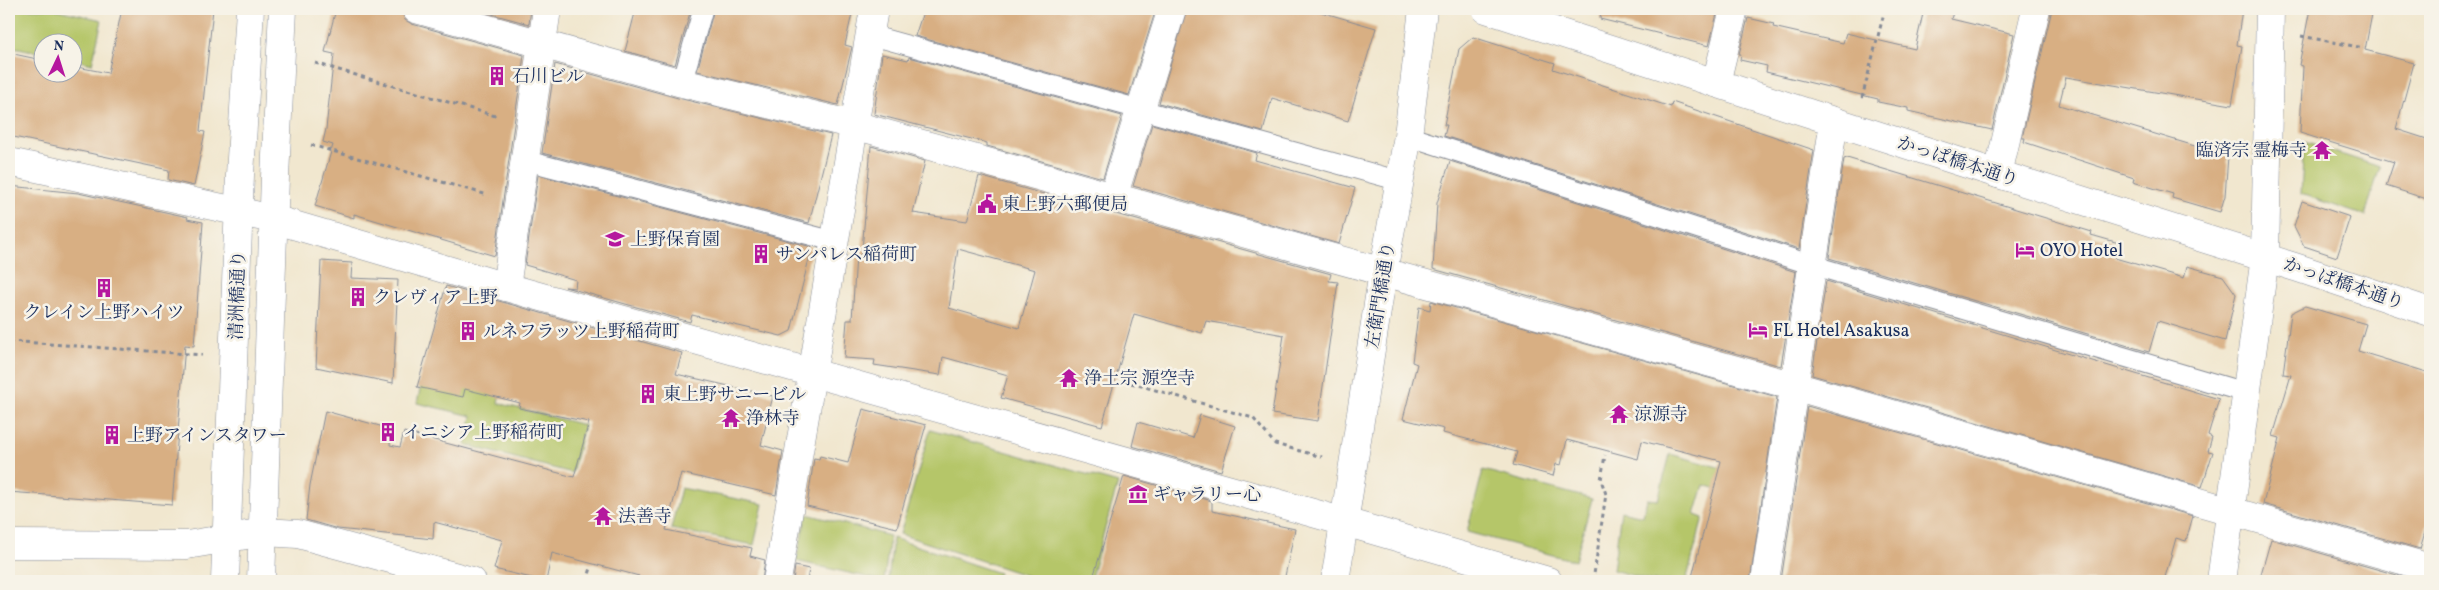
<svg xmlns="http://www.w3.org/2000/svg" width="2439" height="590" viewBox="0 0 2439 590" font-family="Vollkorn,'Noto Serif JP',serif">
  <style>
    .green { fill: #b5c669; stroke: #687a64 }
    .building { fill: #d8af83; fill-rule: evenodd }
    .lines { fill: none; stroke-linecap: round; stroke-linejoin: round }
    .service-casing { stroke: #868b96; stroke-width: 21 }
    .minor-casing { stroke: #868b96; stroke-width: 29 }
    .tertiary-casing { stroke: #868b96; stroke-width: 29 }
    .path { stroke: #868b96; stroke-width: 3; stroke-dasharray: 4 4; stroke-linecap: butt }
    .service { stroke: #fff; stroke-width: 19 }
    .minor { stroke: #fff; stroke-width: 28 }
    .tertiary { stroke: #fff; stroke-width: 28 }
    .labels { text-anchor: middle; stroke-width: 5; stroke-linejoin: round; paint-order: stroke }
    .poi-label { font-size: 18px; fill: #1b2f5e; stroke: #f7f3e8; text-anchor: start }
    .street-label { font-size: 18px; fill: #1b2f5e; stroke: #f7f3e8 }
  </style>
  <rect width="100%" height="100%" fill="#f7f3e8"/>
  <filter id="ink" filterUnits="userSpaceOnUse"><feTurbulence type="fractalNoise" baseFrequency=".02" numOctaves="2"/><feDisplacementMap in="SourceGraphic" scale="10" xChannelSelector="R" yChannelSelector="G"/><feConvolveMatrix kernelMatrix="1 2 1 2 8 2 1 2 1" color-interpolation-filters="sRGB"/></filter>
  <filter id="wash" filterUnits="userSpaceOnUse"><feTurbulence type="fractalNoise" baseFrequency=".0096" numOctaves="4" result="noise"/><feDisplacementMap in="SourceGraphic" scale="20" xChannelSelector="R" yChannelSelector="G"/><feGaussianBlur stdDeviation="1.12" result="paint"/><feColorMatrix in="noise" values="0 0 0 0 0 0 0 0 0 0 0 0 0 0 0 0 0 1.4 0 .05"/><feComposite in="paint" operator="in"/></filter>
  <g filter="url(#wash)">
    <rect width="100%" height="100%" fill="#f1e7cf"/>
    <g class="green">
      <polygon points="9,9 54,9 102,20 92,64 73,59 72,42 42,42 42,53 9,46"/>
      <polygon points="2304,142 2380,167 2365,216 2301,194"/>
      <polygon points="424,372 500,393 498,403 584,425 572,473 466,445 472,416 417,403"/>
      <polygon points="930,430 1118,483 1090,581 1043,581 900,534"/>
      <polygon points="1670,454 1733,471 1728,492 1704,485 1695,515 1703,518 1686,581 1653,581 1613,570 1621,511 1643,516 1647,499 1658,500"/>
      <polygon points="1483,470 1592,499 1575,561 1467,532"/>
      <polygon points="681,488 763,504 754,545 671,529"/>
      <polygon points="807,514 890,536 884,581 796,561"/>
      <polygon points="893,538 999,573 996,581 888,581"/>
    </g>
    <g id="blocks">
      <g class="building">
        <polygon points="122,9 213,9 200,131 205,132 194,186 168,180 169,170 9,136 9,53 42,60 42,72 72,72 72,66 108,73"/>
        <polygon points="336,9 401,9 405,20 412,24 524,55 495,256 354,214 354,218 315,206 333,145 323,142 326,129 334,54 325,52"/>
        <polygon points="473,9 531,9 529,24"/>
        <polygon points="636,9 691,9 675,65 625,51"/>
        <polygon points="714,9 853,9 845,45 852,47 838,105 697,71"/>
        <polygon points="924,9 1156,9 1129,95 915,36"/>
        <polygon points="1187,9 1311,9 1376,28 1348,121 1272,98 1263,132 1159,103"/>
        <polygon points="1601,9 1710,9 1718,10 1709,46 1600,19"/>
        <polygon points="1924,9 1954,9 1951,19 2014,34 1992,130 1908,111 1908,108 1878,102 1878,99 1766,72 1767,66 1740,60 1741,54 1739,54 1748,18 1774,24 1773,27 1843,43 1846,33 1915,49"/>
        <polygon points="2052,9 2242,9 2237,45 2242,46 2232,105 2066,77 2059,105 2228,156 2225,196 2220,212 2172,198 2173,194 2133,182 2134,178 2024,142 2025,138 2022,138"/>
        <polygon points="2310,9 2373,9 2365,50 2414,63 2396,129 2430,140 2430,200 2386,186 2394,162 2300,133 2303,66 2299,65"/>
        <polygon points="1473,37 1555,63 1553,69 1671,107 1672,102 1814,150 1799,249 1444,136 1447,125 1444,125 1459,49"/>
        <polygon points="882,54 908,60 909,57 1122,116 1103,178 987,146 987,143 874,114"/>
        <polygon points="555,64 678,98 831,135 809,223 542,153"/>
        <polygon points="1152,124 1257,153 1255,160 1355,188 1339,244 1133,186"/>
        <path d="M871,146L925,161L913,213L967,221L979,176L1331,274L1329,281L1338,282L1318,421L1272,414L1284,335L1206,321L1202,333L1134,314L1102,426L1001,398L1008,375L943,357L940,375L874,365L875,360L844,358L847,320H852L856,255L860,256L862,250ZM958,249L1035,270L1019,328L949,308Z"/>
        <polygon points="1847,158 2092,232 2091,235 2119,243 2115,258 2184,278 2187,266 2223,276 2236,294 2225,341 2158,321 2149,352 1829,258 1844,159"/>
        <polygon points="1450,161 1796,272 1781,366 1433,269 1437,203"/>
        <polygon points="538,175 812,247 791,331 781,336 692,315 690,322 565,287 575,288 576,280 525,265"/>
        <polygon points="9,186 78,193 188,217 187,219 203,222 194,346 185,345 172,505 9,492"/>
        <polygon points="2302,201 2350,217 2337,257 2304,246 2294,226"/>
        <polygon points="321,261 352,263 351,278 398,280 393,383 316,367"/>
        <polygon points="1826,281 2219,399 2208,435 2212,437 2208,451 2213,452 2202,487 1812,375"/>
        <polygon points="446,286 682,353 676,374 773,396 761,445 783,451 776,495 681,473 666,530 752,548 750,556 765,560 762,581 638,581 639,576 552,553 546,581 544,581 494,569 502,540 434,522 433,539 338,529 306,520 310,485 325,411 391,429 390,445 400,447 404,432 574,477 589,422 519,408 520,403 465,389 463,397 417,387"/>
        <polygon points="1431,301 1777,397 1750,581 1691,581 1721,461 1642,441 1638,459 1567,440 1561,465 1556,464 1553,476 1513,465 1517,452 1443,433 1444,429 1403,419 1417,364 1412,362 1419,307 1430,310"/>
        <polygon points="2305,306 2366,324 2358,351 2430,373 2430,515 2420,549 2263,504 2280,438 2273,436 2291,375 2283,374 2291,313"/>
        <polygon points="1807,406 2193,516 2186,541 2176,538 2164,581 1781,581"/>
        <polygon points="863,409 926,425 897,528 807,506 814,458 819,459 820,456 848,463"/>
        <polygon points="1200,415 1235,426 1221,471 1132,446 1138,422 1193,438"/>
        <polygon points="1124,476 1212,501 1212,511 1295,529 1284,581 1092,581"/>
        <polygon points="2271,539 2411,579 2410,581 2259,581"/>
        <polygon points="795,566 809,569 807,581 793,581"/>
      </g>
    </g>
  </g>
  <g filter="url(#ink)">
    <use href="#blocks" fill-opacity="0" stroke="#868b96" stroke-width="1"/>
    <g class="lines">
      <g class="service-casing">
        <g id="service">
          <polyline points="870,35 1400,181"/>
          <polyline points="682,83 703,9"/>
          <polyline points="1408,136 1812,265 2247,393"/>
          <polyline points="524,160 833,241"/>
        </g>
      </g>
      <g class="minor-casing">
        <g id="minor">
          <polyline points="416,9 682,83 854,125 1794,386 2430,568"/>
          <polyline points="1486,9 1998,174 2298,268 2430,312"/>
          <polyline points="1716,83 1734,9"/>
          <polyline points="9,162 273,219 506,287 1345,522 1548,581"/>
          <polyline points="1998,174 2036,9"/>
          <polyline points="1113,197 1172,9"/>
          <polyline points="506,287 547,9"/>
          <polyline points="9,544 187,545 264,532 298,534 472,581"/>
          <polyline points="777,581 874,9"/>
          <polyline points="1765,581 1834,121"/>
          <polyline points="2221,581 2265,257 2270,9"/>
        </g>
      </g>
      <g class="tertiary-casing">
        <g id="tertiary">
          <polyline points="225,581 240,175 250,9"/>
          <polyline points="261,581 275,177 283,9"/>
          <polyline points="1335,581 1383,272 1408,136 1423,9"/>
        </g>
      </g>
      <g class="path">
        <polyline points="2301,36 2364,48"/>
        <polyline points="315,63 499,117"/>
        <polyline points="1862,98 1885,9"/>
        <polyline points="311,145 488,195"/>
        <polyline points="9,341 202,355"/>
        <polyline points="1131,383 1253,418 1275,444 1322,457"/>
        <polyline points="587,581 591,568"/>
        <polyline points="1593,581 1606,494 1601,480 1605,455"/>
      </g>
      <use href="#service" class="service"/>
      <use href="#minor" class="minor"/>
      <use href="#tertiary" class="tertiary"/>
    </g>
  </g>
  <defs>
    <g id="building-bare" transform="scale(1.5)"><path d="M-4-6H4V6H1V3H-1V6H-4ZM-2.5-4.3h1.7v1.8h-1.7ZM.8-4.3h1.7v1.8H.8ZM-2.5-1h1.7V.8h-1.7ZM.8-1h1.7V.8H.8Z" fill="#b5179e" stroke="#f7f3e8" stroke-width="2.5" paint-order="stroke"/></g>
    <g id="temple-bare" transform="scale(1.5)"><path d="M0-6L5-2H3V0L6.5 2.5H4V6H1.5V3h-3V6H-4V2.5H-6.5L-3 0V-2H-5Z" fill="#b5179e" stroke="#f7f3e8" stroke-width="2.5" paint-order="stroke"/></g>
    <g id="civic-bare" transform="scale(1.5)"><path d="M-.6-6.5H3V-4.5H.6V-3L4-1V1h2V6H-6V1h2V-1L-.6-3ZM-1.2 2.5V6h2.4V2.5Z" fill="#b5179e" stroke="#f7f3e8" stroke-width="2.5" paint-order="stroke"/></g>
    <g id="school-bare" transform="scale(1.5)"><path d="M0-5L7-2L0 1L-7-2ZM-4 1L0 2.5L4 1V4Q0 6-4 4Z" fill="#b5179e" stroke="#f7f3e8" stroke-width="2.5" paint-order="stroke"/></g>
    <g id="hotel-bare" transform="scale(1.5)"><path d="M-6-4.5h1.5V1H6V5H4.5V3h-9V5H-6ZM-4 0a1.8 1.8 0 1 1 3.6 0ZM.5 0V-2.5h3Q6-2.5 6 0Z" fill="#b5179e" stroke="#f7f3e8" stroke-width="2.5" paint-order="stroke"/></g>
    <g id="museum-bare" transform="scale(1.5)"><path d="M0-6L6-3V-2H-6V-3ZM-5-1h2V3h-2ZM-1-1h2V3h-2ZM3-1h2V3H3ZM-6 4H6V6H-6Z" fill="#b5179e" stroke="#f7f3e8" stroke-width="2.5" paint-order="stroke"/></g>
  </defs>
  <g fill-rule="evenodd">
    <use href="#building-bare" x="497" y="76"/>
    <use href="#temple-bare" x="2322" y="150"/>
    <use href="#civic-bare" x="987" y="204"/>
    <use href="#school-bare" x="615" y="239"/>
    <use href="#hotel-bare" x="2025" y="250"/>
    <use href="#building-bare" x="761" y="254"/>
    <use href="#building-bare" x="104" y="288"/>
    <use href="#building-bare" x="358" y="297"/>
    <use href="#hotel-bare" x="1758" y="330"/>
    <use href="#building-bare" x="468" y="331"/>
    <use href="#temple-bare" x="1069" y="378"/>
    <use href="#building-bare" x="648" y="394"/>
    <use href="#temple-bare" x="1619" y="414"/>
    <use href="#temple-bare" x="731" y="418"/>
    <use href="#building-bare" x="388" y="432"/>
    <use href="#building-bare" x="112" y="435"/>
    <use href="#museum-bare" x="1138" y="494"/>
    <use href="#temple-bare" x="603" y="516"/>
  </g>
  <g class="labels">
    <g class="poi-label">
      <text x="512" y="82">石川ビル</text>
      <text x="2307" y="156" text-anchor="end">臨済宗 霊梅寺</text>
      <text x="1002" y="210">東上野六郵便局</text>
      <text x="630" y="245">上野保育園</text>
      <text x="2040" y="256">OYO Hotel</text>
      <text x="776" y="260">サンパレス稲荷町</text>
      <text x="373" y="303">クレヴィア上野</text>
      <text x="104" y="318" text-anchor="middle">クレイン上野ハイツ</text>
      <text x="1773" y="336">FL Hotel Asakusa</text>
      <text x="483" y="337">ルネフラッツ上野稲荷町</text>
      <text x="1084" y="384">浄土宗 源空寺</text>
      <text x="663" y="400">東上野サニービル</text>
      <text x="1634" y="420">涼源寺</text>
      <text x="746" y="424">浄林寺</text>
      <text x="403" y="438">イニシア上野稲荷町</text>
      <text x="127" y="441">上野アインスタワー</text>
      <text x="1153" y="500">ギャラリー心</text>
      <text x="618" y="522">法善寺</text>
    </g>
    <g class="street-label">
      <text transform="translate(1958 161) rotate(18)" y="6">かっぱ橋本通り</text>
      <text transform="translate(2344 283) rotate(19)" y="6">かっぱ橋本通り</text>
      <text transform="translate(237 295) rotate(-88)" y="6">清洲橋通り</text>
      <text transform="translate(1380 295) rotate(-81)" y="6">左衛門橋通り</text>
    </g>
  </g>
  <rect width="2439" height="590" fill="none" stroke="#f7f3e8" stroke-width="30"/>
  <g transform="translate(58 58) rotate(4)"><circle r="24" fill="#f7f3e8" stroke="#9fa5b1"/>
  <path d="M0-4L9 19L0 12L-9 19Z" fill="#b5179e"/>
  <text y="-8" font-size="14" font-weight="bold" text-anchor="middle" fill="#1b2f5e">N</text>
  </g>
</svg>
